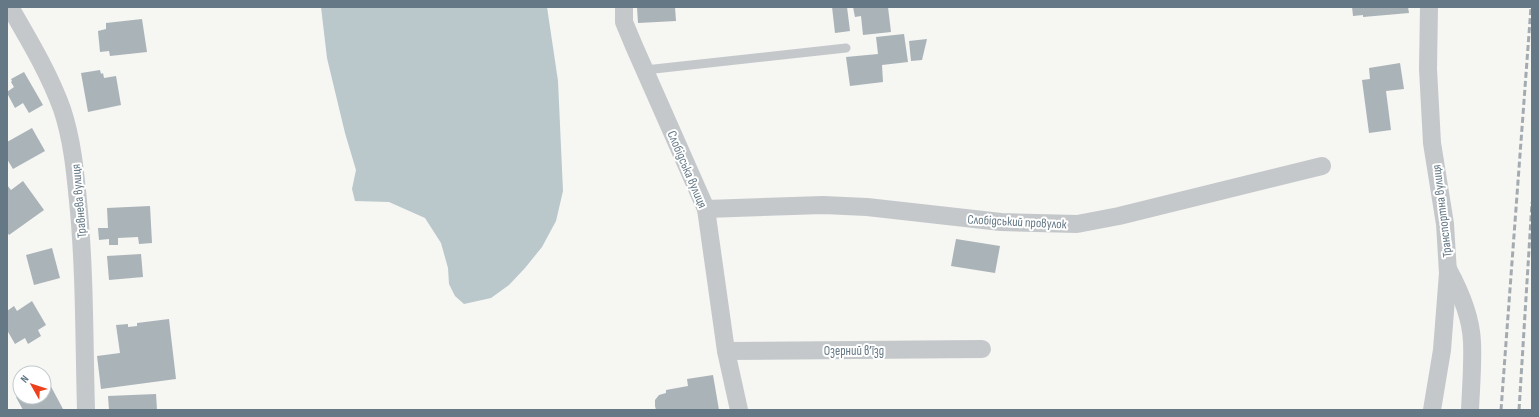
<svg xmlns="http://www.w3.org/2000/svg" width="1539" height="417" viewBox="0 0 1539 417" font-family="'Sofia Sans Condensed',sans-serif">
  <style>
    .water { fill: #bac7cb }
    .building { fill: #aab3b8 }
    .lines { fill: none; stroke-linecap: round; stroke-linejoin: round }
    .service { stroke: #c4c8cb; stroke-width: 9 }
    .minor { stroke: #c4c8cb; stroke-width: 18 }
    .rail { stroke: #a4abb0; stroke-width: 3; stroke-dasharray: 6 3; stroke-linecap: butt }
    .labels { text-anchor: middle; stroke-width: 4; stroke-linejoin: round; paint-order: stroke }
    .street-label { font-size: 13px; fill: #647885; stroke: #fff }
  </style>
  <rect width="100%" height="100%" fill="#f6f6f3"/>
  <polygon class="water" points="321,7 547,7 558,81 563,191 556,221 542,247 525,268 509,285 491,298 464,304 455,296 449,284 448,268 441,243 425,218 389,202 355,201 352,189 356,170 345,133 327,58"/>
  <g class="building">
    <polygon points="637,7 675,7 676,21 638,23"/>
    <polygon points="832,7 847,7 850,31 835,33"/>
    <polygon points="853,7 888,7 891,32 863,35 861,16 855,17"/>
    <polygon points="1352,7 1408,7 1409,13 1363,17 1363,15 1353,16"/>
    <polygon points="142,19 147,52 110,56 109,51 100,52 98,31 106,29 106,23"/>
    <polygon points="904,34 908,62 882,65 883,82 850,86 846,57 878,54 876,37"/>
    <polygon points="927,39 922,60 911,61 909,41"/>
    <polygon points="1400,63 1404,89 1386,91 1391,130 1369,133 1362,80 1370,79 1369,68"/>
    <polygon points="100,70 101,74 103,73 104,78 116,76 121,105 88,112 81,73"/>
    <polygon points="24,72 43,105 29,113 23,103 15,108 7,93 7,92 14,87 11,82 12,81 11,79"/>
    <polygon points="32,128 45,151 13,169 7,159 7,142"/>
    <polygon points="23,181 44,210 9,235 7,232 7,185 11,190"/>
    <polygon points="150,206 152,243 139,244 138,237 118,238 118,245 109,245 109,239 99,240 98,228 108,228 107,208"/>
    <polygon points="956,239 1000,246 995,273 951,266"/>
    <polygon points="52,248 60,278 34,285 26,255"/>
    <polygon points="141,254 143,277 109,280 107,256"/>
    <polygon points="32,301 46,325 38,330 41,336 28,344 25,338 15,344 7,330 7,311 14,306 17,311"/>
    <polygon points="169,319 176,379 101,389 97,356 120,353 116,325 128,324 128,327 137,326 137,323"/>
    <polygon points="713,375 719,410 656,410 655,406 655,400 659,395 666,393 666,390 688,386 687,379"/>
    <polygon points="48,381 63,409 23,410 16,397 20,395 20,397 44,397 44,383"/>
    <polygon points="156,394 157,410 109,410 108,396"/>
  </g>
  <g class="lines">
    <polyline class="service" points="645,70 846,48"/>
    <g class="minor">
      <path d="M10,7C29,40 49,73 62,109C72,139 75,170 78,201C85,271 84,341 86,410"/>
      <polyline points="624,7 624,22 634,46 706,209 726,351 739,410"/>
      <polyline points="1429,7 1428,69 1432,143 1445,224 1448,273 1442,350 1432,410"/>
      <polyline points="706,209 823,205 867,207 1001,222 1077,224 1119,216 1322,166"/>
      <path d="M1448,269C1460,291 1471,316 1472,342C1473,364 1471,387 1470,410"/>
      <polyline points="726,351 982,349"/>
    </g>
    <g class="rail">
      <polyline points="1501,410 1531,7"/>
      <polyline points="1519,410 1532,202"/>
    </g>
  </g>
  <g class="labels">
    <g class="street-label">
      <text transform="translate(688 169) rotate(67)" y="5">Слобідська вулиця</text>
      <text transform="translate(78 201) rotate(-95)" y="5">Травнева вулиця</text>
      <text transform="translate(1441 211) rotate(-97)" y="5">Транспортна вулиця</text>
      <text transform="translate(1017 221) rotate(3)" y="5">Слобідський провулок</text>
      <text x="854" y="355">Озерний в’їзд</text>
    </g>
  </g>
  <rect width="1539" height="417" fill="none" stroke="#647885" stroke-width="16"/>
  <g transform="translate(32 385) rotate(309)"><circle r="19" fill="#ffffff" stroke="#c1c9ce"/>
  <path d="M0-3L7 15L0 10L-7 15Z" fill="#ec411d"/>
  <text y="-6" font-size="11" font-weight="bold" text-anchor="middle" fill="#647885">N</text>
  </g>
</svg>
